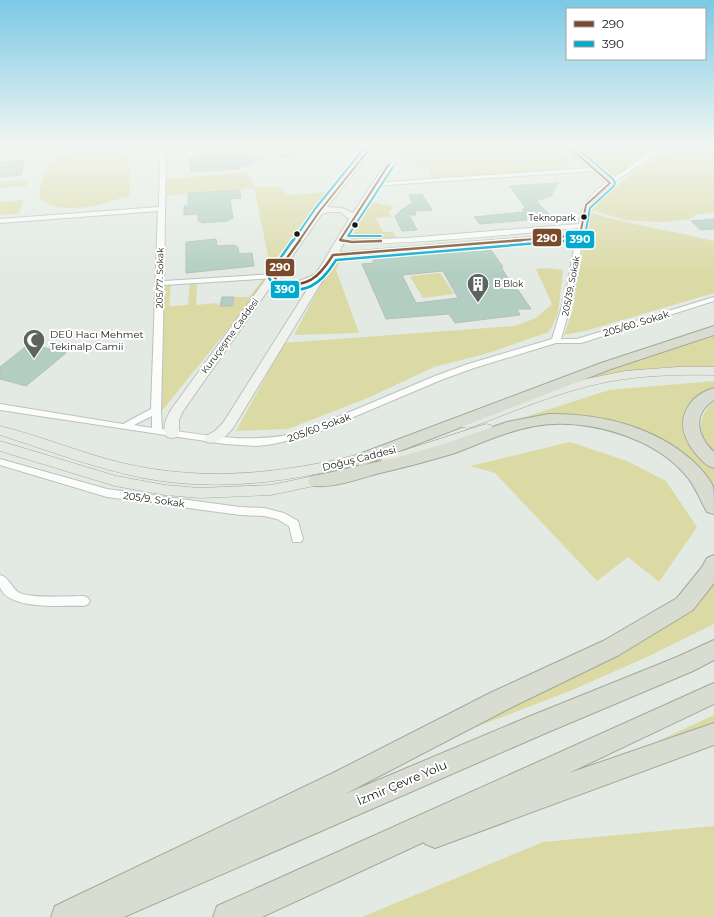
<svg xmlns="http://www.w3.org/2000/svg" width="714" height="917" viewBox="0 0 714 917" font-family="Montserrat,sans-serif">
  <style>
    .green { fill: #dbdaa5 }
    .building { fill: #b2cec3; stroke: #b7beb9; fill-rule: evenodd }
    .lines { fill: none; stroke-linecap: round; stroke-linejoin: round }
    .street-casing { stroke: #bcc2bc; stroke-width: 2 }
    .secondary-casing { stroke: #bcc2bc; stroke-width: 2 }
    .primary-casing { stroke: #a1a99a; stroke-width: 1 }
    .highway-casing { stroke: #a1a99a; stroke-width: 2 }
    .street { fill: #fbfcfb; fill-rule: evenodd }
    .secondary { fill: #f0f2ee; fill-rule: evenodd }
    .primary { fill: #e5e9e1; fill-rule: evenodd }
    .highway { fill: #d8dcd1; fill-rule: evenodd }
    .bus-1-far1-casing { stroke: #fff; stroke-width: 4 }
    .bus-1-casing { stroke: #fff; stroke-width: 5 }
    .bus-2-far1-casing { stroke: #fff; stroke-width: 4 }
    .bus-2-casing { stroke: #fff; stroke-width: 5 }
    .bus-1-far1 { stroke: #7a4b2a; stroke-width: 2 }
    .bus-1 { stroke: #7a4b2a; stroke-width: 2.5 }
    .bus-2-far1 { stroke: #00a9ce; stroke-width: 2 }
    .bus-2 { stroke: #00a9ce; stroke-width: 2.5 }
    .bus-dot { fill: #161b16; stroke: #fff; stroke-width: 1.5 }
    .labels { text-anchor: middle; stroke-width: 4; stroke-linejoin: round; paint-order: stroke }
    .bus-label { font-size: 9px; fill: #161b16; stroke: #fff; text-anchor: end }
    .far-street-label { font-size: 9px; fill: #161b16; stroke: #fff }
    .far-poi-label { font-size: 9px; fill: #161b16; stroke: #fff; text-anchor: start }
    .street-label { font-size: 10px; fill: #161b16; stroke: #fff }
    .poi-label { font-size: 10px; fill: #161b16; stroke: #fff; text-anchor: start }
    .near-street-label { font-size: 12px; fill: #161b16; stroke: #fff }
    .line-badge { stroke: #fff; stroke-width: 1.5 }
    .badge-label { font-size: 11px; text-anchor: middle; font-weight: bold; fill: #fff }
  </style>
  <rect width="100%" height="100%" fill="#e2eae3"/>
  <g class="green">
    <polygon points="410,147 555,147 572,164 561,166 564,170 433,179 429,175 429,167 400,163 401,159"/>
    <polygon points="635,147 654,147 610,180 578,151"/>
    <path d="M91,149H111L129,155L130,197C120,197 112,201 102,204C84,208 57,212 41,200L39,193L47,162L62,154Z"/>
    <polygon points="698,150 714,151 714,212 696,215 690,219 662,222 625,220 592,210 602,199 624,180 660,154"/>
    <polygon points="249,172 254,187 280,187 286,194 292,195 326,192 284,253 276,263 270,265 254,188 165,196 163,179"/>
    <polygon points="28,180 26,186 0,188 0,182"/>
    <polygon points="23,200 19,213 0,215 0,202"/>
    <polygon points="372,202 394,207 389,212 391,217 376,218 383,232 393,232 397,239 353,240 350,239"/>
    <path d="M591,213C632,225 673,231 714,241V293L585,331L564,335L573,309L586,229Z"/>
    <polygon points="336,256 344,256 336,270 359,333 294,335"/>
    <polygon points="546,268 563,270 558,314 549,332 485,354 434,367 370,397 288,429 236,431 284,343 515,326 536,318 552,304 536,269"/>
    <polygon points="440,273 454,294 423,298 410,276"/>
    <polygon points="264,278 269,278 161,412 164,284 171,284 169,306 188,305 190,283 197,282 196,305 216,303 220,306 232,306 234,297 249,297"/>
    <polygon points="714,333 714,367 675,367 622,372 571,383 598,372"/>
    <polygon points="714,381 714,388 693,400 686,407 683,418 688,436 714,465 714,492 702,474 626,425 587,416 556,415 522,418 609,390"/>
    <path d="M714,402V453C698,439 696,415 714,402Z"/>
    <polygon points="570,442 627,461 666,481 697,527 659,582 628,557 597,581 495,473 470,466"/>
    <polygon points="714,576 714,624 647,657 570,691 408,753 550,684"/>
    <polygon points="714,715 714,723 656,742"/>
    <polygon points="714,826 714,917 362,917 543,842"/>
  </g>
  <g class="building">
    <polygon points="217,147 234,148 235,153 245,153 245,156 263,157 245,166 240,167 239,169 191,172 189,159 196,156 207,155 206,148"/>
    <polygon points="293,147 296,156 281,157 278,148"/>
    <polygon points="25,160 21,175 0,177 0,162"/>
    <polygon points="558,183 551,196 536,201 552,217 532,219 526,214 527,220 480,224 474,217 525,212 522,209 526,209 510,186"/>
    <polygon points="240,190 241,198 230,199 233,218 227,221 203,223 198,221 198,214 184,215 184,206 188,205 188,193"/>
    <polygon points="422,194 432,210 415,211 416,215 409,215 417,230 402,231 395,216 401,210 413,203 409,195"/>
    <polygon points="714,219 714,229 701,230 691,221"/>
    <polygon points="216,239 217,246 234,245 238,247 239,254 252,253 254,266 186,273 186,242"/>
    <path d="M475,248L478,252L491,250L503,267H501L515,290H518L531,309H517L520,315L455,323L449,314L386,319L362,264L374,263L371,255ZM443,271L458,298L416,303L402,275Z"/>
    <polygon points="222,297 234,297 232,306 220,306"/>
    <polygon points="29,344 66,353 26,386 0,379 0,367"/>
  </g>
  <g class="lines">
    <g class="street-casing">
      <g id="street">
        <path d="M160,147H166L164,281L274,274L278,276L274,278L164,285L161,410L162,429C213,436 254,445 305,431L435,376L468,364L552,339L566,293L576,237L333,257L329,255L333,253L577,233L578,228C546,231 351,251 337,240L340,238L352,240L407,238L579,224C582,204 590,195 606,183L593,171L373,186V184L375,183L589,168L566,147H572L610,180L658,147H664L658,153C634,170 603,185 587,210L574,293L561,339H577L714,297V301L581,343H556L474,368L441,380L311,435L273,444L257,446L225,444L0,410V404L123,424L151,409L158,211L0,223V219L159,207ZM152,416V428L134,425Z"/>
        <polygon points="0,459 107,489 240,507 264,508 284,513 298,521 303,539 301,542 293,542 289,526 277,519 264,516 240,515 107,497 0,465"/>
        <path d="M0,575C9,577 11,587 18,592C29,599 70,596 84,596L88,598L90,601L88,604L84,606C64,605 8,611 0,587C0,584 0,578 0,575Z"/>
      </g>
    </g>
    <g class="secondary-casing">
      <path id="secondary" d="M367,147H375L327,207L342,208L353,213L397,147H405L345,240L338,255L233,428C226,436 218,445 206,442L204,439L206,436L215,431L223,423L310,285L294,288L274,285L273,283L183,411L179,420V434L177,437L172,438L167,437C161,427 167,416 173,407L316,210ZM329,212H340L349,219L316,274L299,281H282L279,275L322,214Z"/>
    </g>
    <g class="primary-casing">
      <g id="primary">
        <path d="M678,367H714V375C668,374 622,376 578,389C542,399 507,414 472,427L467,428L462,427L460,424L462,421L541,392L586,379L625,371Z"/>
        <polygon points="486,424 491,425 493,428 491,431 389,465 384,463 381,460 384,457"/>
        <path d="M0,426C41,436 81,453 122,463C207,483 289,473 372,451L377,453L379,456L377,459C300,481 222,493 143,478C94,468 47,450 0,435Z"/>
        <polygon points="0,441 116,476 165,485 200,488 271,485 328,473 333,474 336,478 333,482 328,483 271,495 200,498 165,495 115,486 0,451"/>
      </g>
    </g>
    <g class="highway-casing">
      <g id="highway">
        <polygon points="714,326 714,335 611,369 366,464 360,466 354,464 351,460 354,456 601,363"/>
        <path d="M714,388V400C692,414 697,436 714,452V468C706,466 701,460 695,453C682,436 677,418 693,400C699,394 706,390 714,388Z"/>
        <path d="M549,414C600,413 656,427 694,462C701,469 709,478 713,486C714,493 714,506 714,514L707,512C700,500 696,488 688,478C656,437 585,417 535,426C507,431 481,443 455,453C429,461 402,468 376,474C359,479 327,490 310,485L308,481L310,477L399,457L441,445L507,422Z"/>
        <polygon points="714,555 714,583 693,610 619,655 510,708 345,794 528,717 677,657 714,640 714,660 693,671 546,733 124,917 51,917 55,906 331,774 492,692 603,641 677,598 702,567 707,558"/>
        <polygon points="714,683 714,704 569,773 714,723 714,745 435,848 425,844 424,842 262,917 213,917 217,906"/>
      </g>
    </g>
    <use href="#street" class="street"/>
    <use href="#secondary" class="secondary"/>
    <use href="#primary" class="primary"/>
    <use href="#highway" class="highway"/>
    <g class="bus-1-far1-casing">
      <g id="bus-1-far1">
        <polyline points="299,241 319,212 371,147"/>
        <polyline points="344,241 340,240 389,164"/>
        <polyline points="511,241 580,235 586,205 610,183 569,147"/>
      </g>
    </g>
    <g class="bus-1-casing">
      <g id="bus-1">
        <path d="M300,240L274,276L278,283C307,288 318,279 333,255L523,240"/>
        <polyline points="340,240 352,242 381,241"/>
      </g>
    </g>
    <g class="bus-2-far1-casing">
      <g id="bus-2-far1">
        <polyline points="381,236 348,236 393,167"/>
        <polyline points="293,241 315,209 365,147"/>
        <polyline points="563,241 582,239 585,236 590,208 614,186 615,183 613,179 576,147"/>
      </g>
    </g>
    <g class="bus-2-casing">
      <path id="bus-2" d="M293,240L270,273L269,278L275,287C305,295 320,286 336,260L575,240"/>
    </g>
    <use href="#bus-1-far1" class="bus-1-far1"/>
    <use href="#bus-1" class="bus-1"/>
    <use href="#bus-2-far1" class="bus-2-far1"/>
    <use href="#bus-2" class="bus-2"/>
  </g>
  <linearGradient id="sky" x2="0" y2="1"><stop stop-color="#7bc9e5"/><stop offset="0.53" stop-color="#f2f6f2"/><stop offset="1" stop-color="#f2f6f2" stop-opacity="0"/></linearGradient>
  <rect width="714" height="275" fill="url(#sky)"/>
  <defs>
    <g id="building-pin" transform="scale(1.15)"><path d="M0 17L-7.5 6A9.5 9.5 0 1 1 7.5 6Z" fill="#5d635e" stroke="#fff"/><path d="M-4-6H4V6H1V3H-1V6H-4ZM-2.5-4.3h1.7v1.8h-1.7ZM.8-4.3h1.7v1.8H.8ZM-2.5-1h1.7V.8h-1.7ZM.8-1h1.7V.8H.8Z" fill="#fff"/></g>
    <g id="mosque-pin" transform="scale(1.15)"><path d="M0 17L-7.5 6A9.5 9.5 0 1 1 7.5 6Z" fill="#5d635e" stroke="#fff"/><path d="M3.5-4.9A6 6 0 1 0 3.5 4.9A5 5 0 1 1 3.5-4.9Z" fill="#fff"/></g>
  </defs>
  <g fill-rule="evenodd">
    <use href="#building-pin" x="478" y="284"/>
    <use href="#mosque-pin" x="34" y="340"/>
  </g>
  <g class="bus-dot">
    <circle cx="584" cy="217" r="3.5"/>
    <circle cx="355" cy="225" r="3.5"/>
    <circle cx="297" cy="234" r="3.5"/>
  </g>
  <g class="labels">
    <g class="bus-label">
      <text x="576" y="221">Teknopark</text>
    </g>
    <g class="far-street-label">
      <text transform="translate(160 278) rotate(-89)" y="3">205/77. Sokak</text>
      <text transform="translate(571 286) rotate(-79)" y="3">205/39. Sokak</text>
      <text transform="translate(230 336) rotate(-54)" y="3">Kuruçeşme Caddesi</text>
    </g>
    <g class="far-poi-label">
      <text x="494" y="287">B Blok</text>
    </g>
    <g class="street-label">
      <text transform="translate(636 323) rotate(-17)" y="4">205/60. Sokak</text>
      <text transform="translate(319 427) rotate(-20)" y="4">205/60 Sokak</text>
      <text transform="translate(359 458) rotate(-14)" y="4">Doğuş Caddesi</text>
      <text transform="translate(154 499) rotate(8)" y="4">205/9. Sokak</text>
    </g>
    <g class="poi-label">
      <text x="50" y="338">DEÜ Hacı Mehmet<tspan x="50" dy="12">Tekinalp Camii</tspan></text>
    </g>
    <g class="near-street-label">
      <text transform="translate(402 783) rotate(-23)" y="4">İzmir Çevre Yolu</text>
    </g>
  </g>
  <g class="line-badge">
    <rect x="532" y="228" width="30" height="19" rx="4" fill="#7a4b2a"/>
    <rect x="565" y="230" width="30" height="19" rx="4" fill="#00a9ce"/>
    <rect x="265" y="258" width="30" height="19" rx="4" fill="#7a4b2a"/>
    <rect x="270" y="280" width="30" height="19" rx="4" fill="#00a9ce"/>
  </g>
  <g class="badge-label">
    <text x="547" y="242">290</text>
    <text x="580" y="243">390</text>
    <text x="280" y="271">290</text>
    <text x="285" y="293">390</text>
  </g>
  <rect x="566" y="8" width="140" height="52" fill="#ffffff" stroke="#a2a4a2"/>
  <rect x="574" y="21" width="20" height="6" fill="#7a4b2a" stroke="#a2a4a2"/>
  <text x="602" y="28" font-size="12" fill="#161b16">290</text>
  <rect x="574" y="41" width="20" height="6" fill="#00a9ce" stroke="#a2a4a2"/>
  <text x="602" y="48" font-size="12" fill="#161b16">390</text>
</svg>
